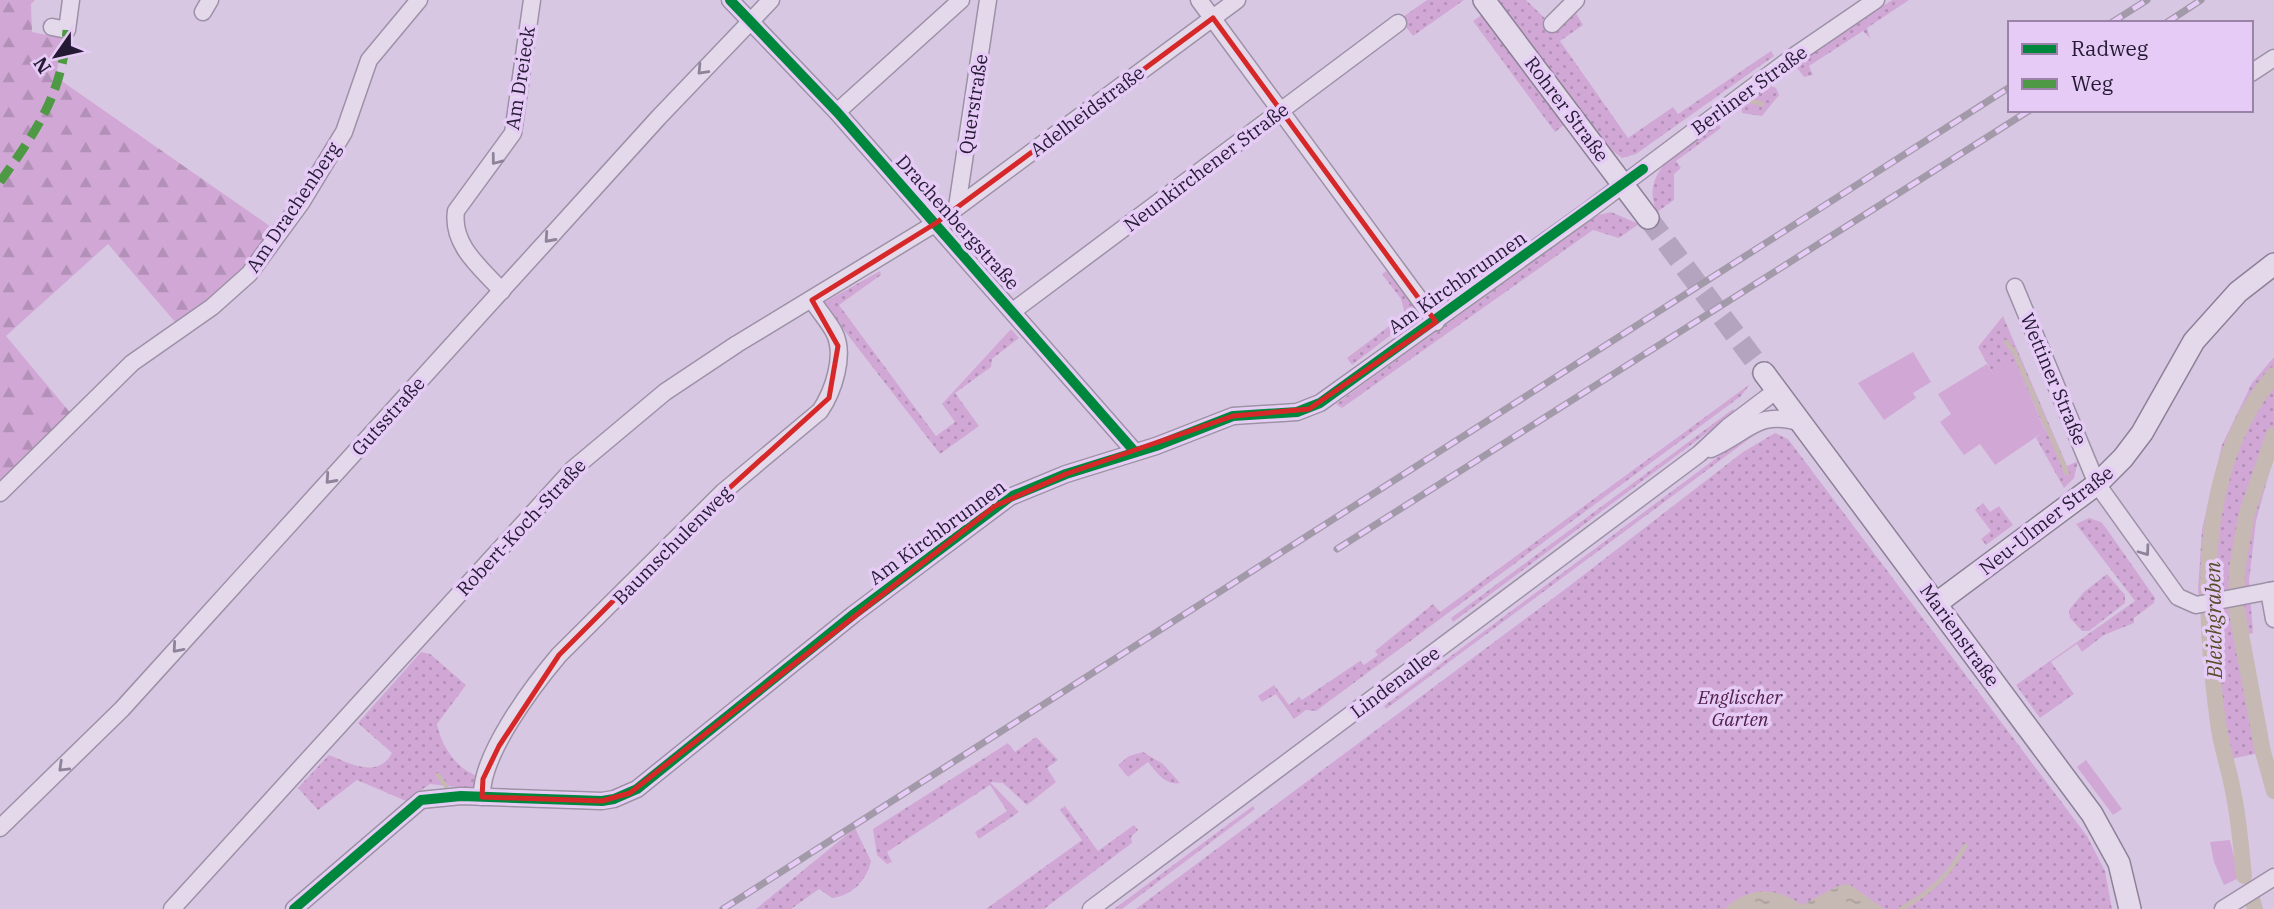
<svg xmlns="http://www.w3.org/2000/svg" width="2274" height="909" viewBox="0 0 2274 909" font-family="'IBM Plex Serif',serif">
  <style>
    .grass { fill: url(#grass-dots) }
    .forest { fill: url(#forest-firs) }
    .garden { fill: #d1a8d5 }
    .water { fill: url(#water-ripples) }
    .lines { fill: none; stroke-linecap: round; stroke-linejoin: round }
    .stream { stroke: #c6b9b3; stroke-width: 4.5 }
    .canal { stroke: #c6b9b3; stroke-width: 16 }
    .secondary-tunnel { stroke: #b4a4c0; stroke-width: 21; stroke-dasharray: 21 10; stroke-linecap: butt }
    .street-casing { stroke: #9d91a7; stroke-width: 19 }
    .secondary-casing { stroke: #8c8197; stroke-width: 24 }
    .street { stroke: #e4d9eb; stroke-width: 16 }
    .secondary { stroke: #e4d9eb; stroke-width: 21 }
    .rail-casing { stroke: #a29aa9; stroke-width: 7 }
    .rail { stroke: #e6cbf6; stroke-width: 4.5; stroke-dasharray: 13; stroke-linecap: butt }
    .quiet { stroke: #4e9943; stroke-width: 9; stroke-dasharray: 18 9; stroke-linecap: butt }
    .cycleway-casing { stroke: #e6cbf6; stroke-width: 15 }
    .cycleway { stroke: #00873e; stroke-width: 10 }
    .oneway { stroke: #8e8399 }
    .marked { fill: none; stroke: #d62828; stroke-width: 5; stroke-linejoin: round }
    .labels { text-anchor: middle; stroke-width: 7; stroke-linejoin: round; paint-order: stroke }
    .street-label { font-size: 19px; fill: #251a34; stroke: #e6cbf6 }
    .park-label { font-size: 19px; font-style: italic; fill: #512048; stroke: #e6cbf6 }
    .water-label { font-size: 21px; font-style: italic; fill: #554f29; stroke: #e6cbf6 }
  </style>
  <defs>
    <pattern id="grass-dots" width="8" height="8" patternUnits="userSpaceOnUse" patternTransform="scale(1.75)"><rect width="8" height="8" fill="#d1a8d5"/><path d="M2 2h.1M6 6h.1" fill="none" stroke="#b390b7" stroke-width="1.8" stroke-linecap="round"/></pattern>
    <pattern id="forest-firs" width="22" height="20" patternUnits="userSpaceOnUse" patternTransform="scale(1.75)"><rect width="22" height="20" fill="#d1a8d5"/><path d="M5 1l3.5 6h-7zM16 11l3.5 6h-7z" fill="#b390b7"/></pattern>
    <pattern id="water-ripples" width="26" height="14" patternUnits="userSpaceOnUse" patternTransform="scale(1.75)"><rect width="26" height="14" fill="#c6b9b3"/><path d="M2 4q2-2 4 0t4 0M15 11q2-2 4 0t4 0" fill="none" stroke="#aa9e9b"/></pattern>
  </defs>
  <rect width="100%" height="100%" fill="#d8c7e3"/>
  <g class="grass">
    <polygon points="1427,0 1464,0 1413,36 1400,19"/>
    <polygon points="1497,0 1526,0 1555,28 1576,13 1583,25 1560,41 1628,138 1673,107 1678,114 1771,51 1774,56 1636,154 1622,158 1610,149"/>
    <polygon points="1892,0 1909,0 1867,28 1870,38 1863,31 1809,66 1813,75 1804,77 1797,68 1797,62"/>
    <polygon points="1482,15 1564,125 1555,132 1473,21"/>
    <polygon points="1771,86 1776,88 1779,95 1762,116 1742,113 1741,107"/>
    <path d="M1718,123L1721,128L1676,161L1681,168L1674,174V200L1657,212C1638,168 1688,145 1718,123Z"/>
    <polygon points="1611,212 1639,224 1619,238 1593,230 1342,408 1336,404 1580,226 1595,216"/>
    <polygon points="1388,270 1413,305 1417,315 1352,365 1347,358 1405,314 1401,299 1382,274"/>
    <polygon points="880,271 881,275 839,305 936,436 955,422 942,404 1011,329 1019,338 992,359 991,367 955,393 979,426 940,454 823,303"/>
    <polygon points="2003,316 2067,466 2078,461 2074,478 2064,488 2036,438 2045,430 2015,361 1993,374 1978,347"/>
    <polygon points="2274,357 2274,455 2256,521 2249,581 2253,633 2246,635 2270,751 2230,759 2218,758 2198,590 2202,529 2222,445 2252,383"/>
    <polygon points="1750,384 1741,396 1316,711 1306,710 1294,719 1276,694 1262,702 1258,696 1274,685 1289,705 1299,697 1302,700 1360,661 1364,665 1378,655 1375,651 1433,604 1440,612"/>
    <polygon points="1733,409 1735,412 1453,622 1451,618"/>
    <polygon points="1750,433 1753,436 1386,709 1384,706"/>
    <polygon points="1775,433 1788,439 2087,836 2105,871 2112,909 1136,909 1568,587 1743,452"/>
    <polygon points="1983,503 1990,512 1999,506 2013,525 1986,545 1981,539 1991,531 1975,510"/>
    <polygon points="2089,518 2101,522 2106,528 2155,598 2154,603 2134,618 2134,623 2104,635 2082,652 2077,644 2051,662 2074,694 2040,718 2016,685 2135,601 2076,524"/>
    <polygon points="2107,574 2125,595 2125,603 2089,631 2082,631 2070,618 2069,610 2084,592"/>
    <path d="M421,652L430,654L466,685L437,724C441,745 457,770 478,776L475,789L430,784L406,801L357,780L318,810L298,788L329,755C351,764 378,779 392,753L358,723Z"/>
    <polygon points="1036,737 1058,760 1047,768 1056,782 1027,805 1003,783 990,782 1019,812 979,839 975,832 1007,811 990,785 887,852 892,862 887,864 877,855 873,829 1008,743 1015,752"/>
    <path d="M1143,752L1163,764L1180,783C1166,786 1156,772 1148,762L1128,777L1118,765L1129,756Z"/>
    <polygon points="1065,806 1098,851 1134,825 1138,830 1131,837 1132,843 1044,909 986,909 1082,840 1060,810"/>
    <polygon points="1253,806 1255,809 1122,909 1114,909"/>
    <path d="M855,828L871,861C867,880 852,896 832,898L819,889L791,909H756Z"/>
  </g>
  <path class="forest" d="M0,0H35L31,4L32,32L62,38L56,77L274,229C243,273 222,295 176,323L108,244L6,336L73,416L0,487Z"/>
  <g class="garden">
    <polygon points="1913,352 1931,382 1913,393 1916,398 1884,420 1858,383"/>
    <polygon points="2015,360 2045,431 1995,465 1980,444 1964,455 1940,422 1951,414 1938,394 1987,364 1993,374"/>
    <polygon points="2086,760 2122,809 2113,815 2077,767"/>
    <polygon points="2230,840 2239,878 2224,885 2214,862 2210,842"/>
  </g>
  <path class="water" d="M1849,884L1884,909H1725C1748,887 1776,886 1802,905L1838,886Z"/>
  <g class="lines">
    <g class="stream">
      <polyline points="1751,101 1762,104"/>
      <polyline points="2006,342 2014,351 2067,473"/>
      <polyline points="438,775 447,788"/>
      <path d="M1901,909C1930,892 1949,876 1965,846"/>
    </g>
    <g class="canal">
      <polyline points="2274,435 2247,513 2237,569 2236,607 2263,752 2274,791"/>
      <path d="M2244,876C2241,847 2239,819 2233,791C2229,768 2221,747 2218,723C2203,610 2194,469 2274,375"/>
      <polyline points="2252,899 2255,909"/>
    </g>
    <polyline class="secondary-tunnel" points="1648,218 1764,373"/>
    <g class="street-casing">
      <g id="street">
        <polyline points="730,0 837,112 1135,452"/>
        <polyline points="1199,0 1436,322"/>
        <polyline points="203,12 210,0"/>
        <polyline points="1552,24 1576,0"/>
        <polyline points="52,27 67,30 71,0"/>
        <polyline points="2251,73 2274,58"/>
        <polyline points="837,112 961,0"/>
        <polyline points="957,207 988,0"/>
        <polyline points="2015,287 2097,484 2178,597 2196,605 2274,590"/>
        <path d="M502,291C481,268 451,245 456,211L513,133L532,0"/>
        <polyline points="1013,311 1398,23"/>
        <path d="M1711,449C1749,432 1758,409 1801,423"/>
        <polyline points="0,493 132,363 212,307 249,274 301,203 344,132 369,60 419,0"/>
        <polyline points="2269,591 2274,619"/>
        <path d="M482,797C480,756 532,687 559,655L723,492L820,411C833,392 846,355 834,332C828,321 819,311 812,300"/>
        <polyline points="0,828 122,709 659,117 771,0"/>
        <polyline points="172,909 573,469 665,392 737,344 936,223 1237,0"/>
        <polyline points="294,909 421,800 461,796 602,801 614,799 637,789 854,614 1010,497 1066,474 1156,446 1233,416 1297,412 1320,403 1585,213 1794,56 1876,0"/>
        <polyline points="1091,909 1699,454 1728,427 1777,390"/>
        <polyline points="2223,909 2274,877"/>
      </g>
    </g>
    <g class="secondary-casing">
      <g id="secondary">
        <polyline points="1484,0 1648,218"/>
        <polyline points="1764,373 2092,814 2119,863 2130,909"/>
        <polyline points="1937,603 2097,484 2123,458 2142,433 2194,341 2238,292 2274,264"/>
      </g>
    </g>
    <use href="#street" class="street"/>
    <use href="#secondary" class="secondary"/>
    <g class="rail-casing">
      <g id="rail">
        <polyline points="2111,23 2147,0"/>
        <polyline points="2166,23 2201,0"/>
        <polyline points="1337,549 2030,110"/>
        <polyline points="723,909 2010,87"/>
      </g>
    </g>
    <use href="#rail" class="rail"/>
    <path class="quiet" d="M0,182C37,130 62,95 67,30"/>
    <g class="cycleway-casing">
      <g id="cycleway">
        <polyline points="730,0 837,112 1135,452"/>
        <polyline points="294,909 421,800 461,796 602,801 614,799 637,789 854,614 1010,497 1066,474 1156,446 1233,416 1297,412 1320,403 1643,169"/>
      </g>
    </g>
    <use href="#cycleway" class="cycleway"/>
  </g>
  <defs><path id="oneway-chevron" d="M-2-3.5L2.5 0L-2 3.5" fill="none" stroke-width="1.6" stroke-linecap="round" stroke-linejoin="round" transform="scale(1.75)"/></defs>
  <g class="oneway">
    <use href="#oneway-chevron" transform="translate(702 70) rotate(133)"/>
    <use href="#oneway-chevron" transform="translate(496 160) rotate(127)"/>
    <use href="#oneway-chevron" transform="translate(549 238) rotate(132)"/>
    <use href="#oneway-chevron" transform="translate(330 479) rotate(132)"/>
    <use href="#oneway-chevron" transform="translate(2145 551) rotate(54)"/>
    <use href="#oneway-chevron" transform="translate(177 648) rotate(131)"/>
    <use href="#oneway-chevron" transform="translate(63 767) rotate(136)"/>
  </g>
  <path class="marked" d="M1213,18L1436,322L1309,409L1233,416L1066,474L995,506L630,793L602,801L482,797L483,779L499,746L559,655L694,520L829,398L838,346L812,300L936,223Z"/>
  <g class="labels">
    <g class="street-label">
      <text transform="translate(520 78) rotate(-81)" y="7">Am Dreieck</text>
      <text transform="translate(1749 90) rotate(-36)" y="7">Berliner Straße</text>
      <text transform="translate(973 104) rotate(-81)" y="7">Querstraße</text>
      <text transform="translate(1567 109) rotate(53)" y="7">Rohrer Straße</text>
      <text transform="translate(1087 111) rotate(-37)" y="7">Adelheidstraße</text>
      <text transform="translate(1206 167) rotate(-37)" y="7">Neunkirchener Straße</text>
      <text transform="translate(293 207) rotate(-56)" y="7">Am Drachenberg</text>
      <text transform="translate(958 222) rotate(48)" y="7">Drachenbergstraße</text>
      <text transform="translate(1457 282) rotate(-35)" y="7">Am Kirchbrunnen</text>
      <text transform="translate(2054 379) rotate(67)" y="7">Wettiner Straße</text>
      <text transform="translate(388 416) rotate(-48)" y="7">Gutsstraße</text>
      <text transform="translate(2046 520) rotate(-38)" y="7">Neu-Ulmer Straße</text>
      <text transform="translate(521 527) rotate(-47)" y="7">Robert-Koch-Straße</text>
      <text transform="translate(937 532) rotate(-36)" y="7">Am Kirchbrunnen</text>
      <text transform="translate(672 545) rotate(-45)" y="7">Baumschulenweg</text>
      <text transform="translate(1960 635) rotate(54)" y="7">Marienstraße</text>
      <text transform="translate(1395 682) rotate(-37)" y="7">Lindenallee</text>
    </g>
    <g class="park-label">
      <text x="1740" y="704">Englischer<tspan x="1740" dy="22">Garten</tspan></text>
    </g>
    <g class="water-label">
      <text transform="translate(2214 620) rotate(-91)" y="7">Bleichgraben</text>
    </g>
  </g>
  <rect x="2008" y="21" width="245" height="91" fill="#e6cbf6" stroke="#9984a8" stroke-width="2"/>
  <rect x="2022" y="44" width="35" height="10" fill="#00873e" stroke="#9984a8" stroke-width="2"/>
  <text x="2071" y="56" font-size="21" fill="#251a34">Radweg</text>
  <rect x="2022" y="79" width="35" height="10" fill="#4e9943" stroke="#9984a8" stroke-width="2"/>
  <text x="2071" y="91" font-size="21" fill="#251a34">Weg</text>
  <g transform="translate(56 56) rotate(236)" stroke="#e6cbf6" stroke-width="5" paint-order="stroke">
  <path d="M0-5L12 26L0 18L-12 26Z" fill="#251a34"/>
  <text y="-10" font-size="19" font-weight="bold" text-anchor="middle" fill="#251a34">N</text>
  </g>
</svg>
